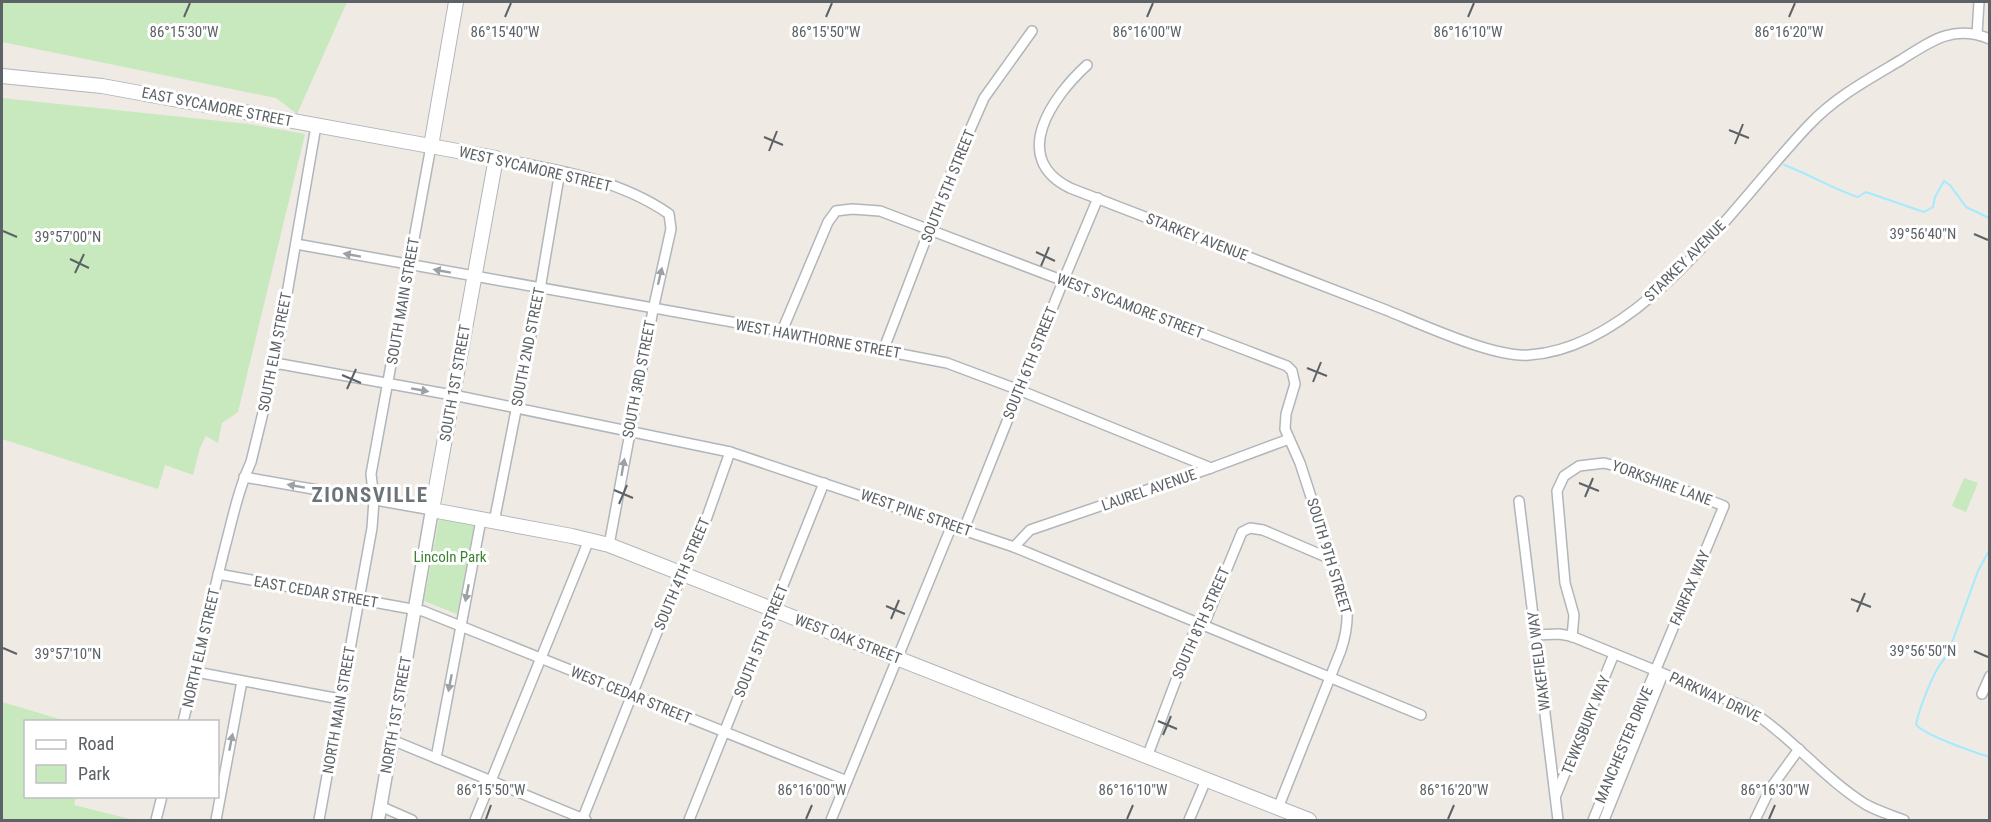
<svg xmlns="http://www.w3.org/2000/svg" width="1991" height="822" viewBox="0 0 1991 822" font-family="'Roboto Condensed',sans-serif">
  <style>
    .green { fill: #c8e9be }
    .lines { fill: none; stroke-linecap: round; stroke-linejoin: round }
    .stream { stroke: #a4ebff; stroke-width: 2 }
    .minor-casing { stroke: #b1b6ba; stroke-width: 12 }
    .tertiary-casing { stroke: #b1b6ba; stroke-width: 15 }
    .secondary-casing { stroke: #b0b6ba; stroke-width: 16 }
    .minor { stroke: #fff; stroke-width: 9 }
    .tertiary { stroke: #fff; stroke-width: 12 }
    .secondary { stroke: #fff; stroke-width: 14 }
    .oneway { fill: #9da1a3 }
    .ticks { fill: none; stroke: #5c6265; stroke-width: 2 }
    .labels { text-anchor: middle; stroke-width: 6; stroke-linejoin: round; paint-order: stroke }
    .street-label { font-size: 15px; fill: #5c6265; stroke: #fff }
    .park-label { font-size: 15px; fill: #3c822e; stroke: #fff }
    .district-label { font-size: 21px; font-weight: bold; letter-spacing: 1.5px; fill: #6d7478; stroke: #fff }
    .ticks-label { font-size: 15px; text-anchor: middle; fill: #5c6265; stroke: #fff; stroke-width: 6; stroke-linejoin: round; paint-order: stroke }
  </style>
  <rect width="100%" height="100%" fill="#efeae4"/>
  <g class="green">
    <polygon points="2,2 347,2 297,114 276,98 2,42"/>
    <polygon points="2,98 249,124 305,134 238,412 222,423 218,443 206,436 200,448 193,475 165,465 158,489 2,439"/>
    <polygon points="1964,478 1978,483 1966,512 1952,506"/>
    <polygon points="439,519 474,525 457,614 424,601"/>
    <polygon points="2,702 66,721 26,722 26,796 76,797 74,805 134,820 2,820"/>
  </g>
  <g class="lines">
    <g class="stream">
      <path d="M1784,165C1809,174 1833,189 1858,197L1866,192L1924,212L1933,207L1935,197L1944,181L1950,185L1966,207L1989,218L1990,225"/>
      <polyline points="1990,435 1990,455"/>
      <path d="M1990,549L1978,571L1947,656C1934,668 1920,707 1916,724C1921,734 1976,753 1990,757"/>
    </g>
    <g class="minor-casing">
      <g id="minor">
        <polyline points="1977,34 1979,2"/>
        <path d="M1087,65C1052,97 1009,158 1070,188C1176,228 1281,270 1386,310C1421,324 1494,358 1529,355C1642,348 1737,200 1809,125C1835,97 1869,79 1901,60C1931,41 1953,24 1990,39"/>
        <path d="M496,158C556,170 617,178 669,214L671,229L653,310L609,545"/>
        <polyline points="296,244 782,331 947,363 1019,390 1211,468"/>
        <path d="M782,331L828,222L836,211L852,209L880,211L1248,351L1287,366L1292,371L1295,384L1286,414L1285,429L1300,463L1347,608C1348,623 1346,635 1341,650L1278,808"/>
        <polyline points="883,351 952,171 984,98 1032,31"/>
        <polyline points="275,363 463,397 730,452 1014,547 1421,715"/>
        <polyline points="244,477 432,510"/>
        <polyline points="1519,501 1558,820"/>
        <polyline points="494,522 540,289 560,171"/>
        <polyline points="964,529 1064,279 1098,198"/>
        <polyline points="1014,547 1030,530 1211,468 1289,439"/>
        <polyline points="218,574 423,611 847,781"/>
        <path d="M1535,635L1559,634L1571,636L1745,707C1789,734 1822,777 1865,804C1877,811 1891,815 1904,820"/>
        <polyline points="1572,637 1574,615 1565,583 1557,491 1564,476 1579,466 1604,463 1635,471 1724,506 1593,820"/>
        <polyline points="196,672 340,699"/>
        <polyline points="1982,694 1990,676"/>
        <path d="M183,722C197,665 210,607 224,551C232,521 238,490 251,462L275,363L316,126"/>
        <polyline points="392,740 586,820"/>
        <polyline points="1147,757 1193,635 1205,622 1242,532 1250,528 1263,530 1331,559"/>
        <polyline points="436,758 481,520"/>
        <polyline points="1556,795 1614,654"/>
        <polyline points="380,806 412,820"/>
        <polyline points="156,820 162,796"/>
        <polyline points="216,820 242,681"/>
        <polyline points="319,820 372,528 374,500 371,474 431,146"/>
        <polyline points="475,820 589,540"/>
        <polyline points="582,820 657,632 707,517 730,452"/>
        <polyline points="689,820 824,483"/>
        <polyline points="831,820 952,525"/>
        <polyline points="1189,820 1206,780"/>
        <polyline points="1604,820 1663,674"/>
        <polyline points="1755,820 1770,789 1799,749"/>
      </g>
    </g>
    <g class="tertiary-casing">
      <polyline id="tertiary" points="378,820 432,510"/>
    </g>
    <g class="secondary-casing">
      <g id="secondary">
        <polyline points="2,76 102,86 496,158 432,510 572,536 609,545 1309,820"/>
        <polyline points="431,146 456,2"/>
      </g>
    </g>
    <use href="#minor" class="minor"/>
    <use href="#tertiary" class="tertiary"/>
    <use href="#secondary" class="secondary"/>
  </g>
  <defs><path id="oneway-solid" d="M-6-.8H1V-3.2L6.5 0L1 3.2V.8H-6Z" transform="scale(1.5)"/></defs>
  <g class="oneway">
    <use href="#oneway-solid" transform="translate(352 255) rotate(-170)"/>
    <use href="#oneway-solid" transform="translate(442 271) rotate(-170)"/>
    <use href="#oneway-solid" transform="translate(660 276) rotate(-77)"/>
    <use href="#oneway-solid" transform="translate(420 390) rotate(10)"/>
    <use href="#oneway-solid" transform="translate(623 467) rotate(-80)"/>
    <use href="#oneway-solid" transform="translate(296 486) rotate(-170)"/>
    <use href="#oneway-solid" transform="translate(467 593) rotate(101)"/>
    <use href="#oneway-solid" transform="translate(450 683) rotate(101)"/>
    <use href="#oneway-solid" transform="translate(231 742) rotate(-79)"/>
  </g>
  <path class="ticks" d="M184,17L190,3M505,17L511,3M826,17L832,3M1147,17L1153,3M1468,17L1474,3M1789,17L1795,3M1729,130L1749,138M764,137L783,145M1735,144L1743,124M769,151L777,131M3,231L17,237M1974,234L1988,240M1036,252L1055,261M70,259L89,268M1041,266L1049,247M75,273L84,254M1307,368L1327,376M342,375L361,383M1313,382L1321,362M347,389L356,369M1579,483L1599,491M614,490L633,498M1585,497L1593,478M619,504L627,485M1851,599L1871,607M886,606L905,614M1857,612L1865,593M891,619L899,600M3,648L17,654M1974,651L1988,657M1158,721L1177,729M1163,735L1171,716M486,819L491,805M806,819L812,805M1127,819L1133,805M1448,819L1454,805M1769,819L1775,805"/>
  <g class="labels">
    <g class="street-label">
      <text transform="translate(217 107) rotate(11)" y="5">EAST SYCAMORE STREET</text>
      <text transform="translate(535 169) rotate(13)" y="5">WEST SYCAMORE STREET</text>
      <text transform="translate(948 186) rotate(-68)" y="5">SOUTH 5TH STREET</text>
      <text transform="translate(1197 237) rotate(21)" y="5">STARKEY AVENUE</text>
      <text transform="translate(1685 261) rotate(-45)" y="5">STARKEY AVENUE</text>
      <text transform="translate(403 301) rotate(-80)" y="5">SOUTH MAIN STREET</text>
      <text transform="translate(1130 306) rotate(21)" y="5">WEST SYCAMORE STREET</text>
      <text transform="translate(818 339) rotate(10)" y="5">WEST HAWTHORNE STREET</text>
      <text transform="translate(528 347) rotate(-79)" y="5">SOUTH 2ND STREET</text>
      <text transform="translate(275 352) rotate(-79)" y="5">SOUTH ELM STREET</text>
      <text transform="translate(1030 363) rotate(-68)" y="5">SOUTH 6TH STREET</text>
      <text transform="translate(639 379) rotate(-79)" y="5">SOUTH 3RD STREET</text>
      <text transform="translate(455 383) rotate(-80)" y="5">SOUTH 1ST STREET</text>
      <text transform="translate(1662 483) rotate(20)" y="5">YORKSHIRE LANE</text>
      <text transform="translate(1149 490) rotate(-19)" y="5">LAUREL AVENUE</text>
      <text transform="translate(916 513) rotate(19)" y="5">WEST PINE STREET</text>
      <text transform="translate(1329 556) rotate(73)" y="5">SOUTH 9TH STREET</text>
      <text transform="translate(682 574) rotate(-67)" y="5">SOUTH 4TH STREET</text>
      <text transform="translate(1690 588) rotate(-67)" y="5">FAIRFAX WAY</text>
      <text transform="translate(316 592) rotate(10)" y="5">EAST CEDAR STREET</text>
      <text transform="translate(1201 623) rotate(-66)" y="5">SOUTH 8TH STREET</text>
      <text transform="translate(848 639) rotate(21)" y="5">WEST OAK STREET</text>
      <text transform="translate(761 641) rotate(-68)" y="5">SOUTH 5TH STREET</text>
      <text transform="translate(201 648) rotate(-77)" y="5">NORTH ELM STREET</text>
      <text transform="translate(1539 661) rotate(-97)" y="5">WAKEFIELD WAY</text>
      <text transform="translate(631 695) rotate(22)" y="5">WEST CEDAR STREET</text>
      <text transform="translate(1715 697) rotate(25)" y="5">PARKWAY DRIVE</text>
      <text transform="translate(339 710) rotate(-80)" y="5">NORTH MAIN STREET</text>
      <text transform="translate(396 715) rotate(-80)" y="5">NORTH 1ST STREET</text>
      <text transform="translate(1586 725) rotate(-68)" y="5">TEWKSBURY WAY</text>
      <text transform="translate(1624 745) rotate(-67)" y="5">MANCHESTER DRIVE</text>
    </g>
    <g class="park-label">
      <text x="450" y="562">Lincoln Park</text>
    </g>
    <g class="district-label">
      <text x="370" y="502">ZIONSVILLE</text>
    </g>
  </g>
  <g class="ticks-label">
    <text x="184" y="37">86°15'30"W</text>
    <text x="505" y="37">86°15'40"W</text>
    <text x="826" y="37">86°15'50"W</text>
    <text x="1147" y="37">86°16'00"W</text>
    <text x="1468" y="37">86°16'10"W</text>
    <text x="1789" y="37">86°16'20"W</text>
    <text x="1923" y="239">39°56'40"N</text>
    <text x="68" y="242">39°57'00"N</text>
    <text x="1923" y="656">39°56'50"N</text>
    <text x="68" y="659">39°57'10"N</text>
    <text x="491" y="795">86°15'50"W</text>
    <text x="812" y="795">86°16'00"W</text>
    <text x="1133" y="795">86°16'10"W</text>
    <text x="1454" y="795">86°16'20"W</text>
    <text x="1775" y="795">86°16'30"W</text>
  </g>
  <rect width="1991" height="822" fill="none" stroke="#5c6265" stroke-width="6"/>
  <rect x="24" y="720" width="195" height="78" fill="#ffffff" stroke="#bec0c1" stroke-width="1.5"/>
  <rect x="36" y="740" width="30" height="9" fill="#ffffff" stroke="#bec0c1" stroke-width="1.5"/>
  <text x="78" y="750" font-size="18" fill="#5c6265">Road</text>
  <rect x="36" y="765" width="30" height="18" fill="#c8e9be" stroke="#bec0c1" stroke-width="1.5"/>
  <text x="78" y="780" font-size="18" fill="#5c6265">Park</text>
</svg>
